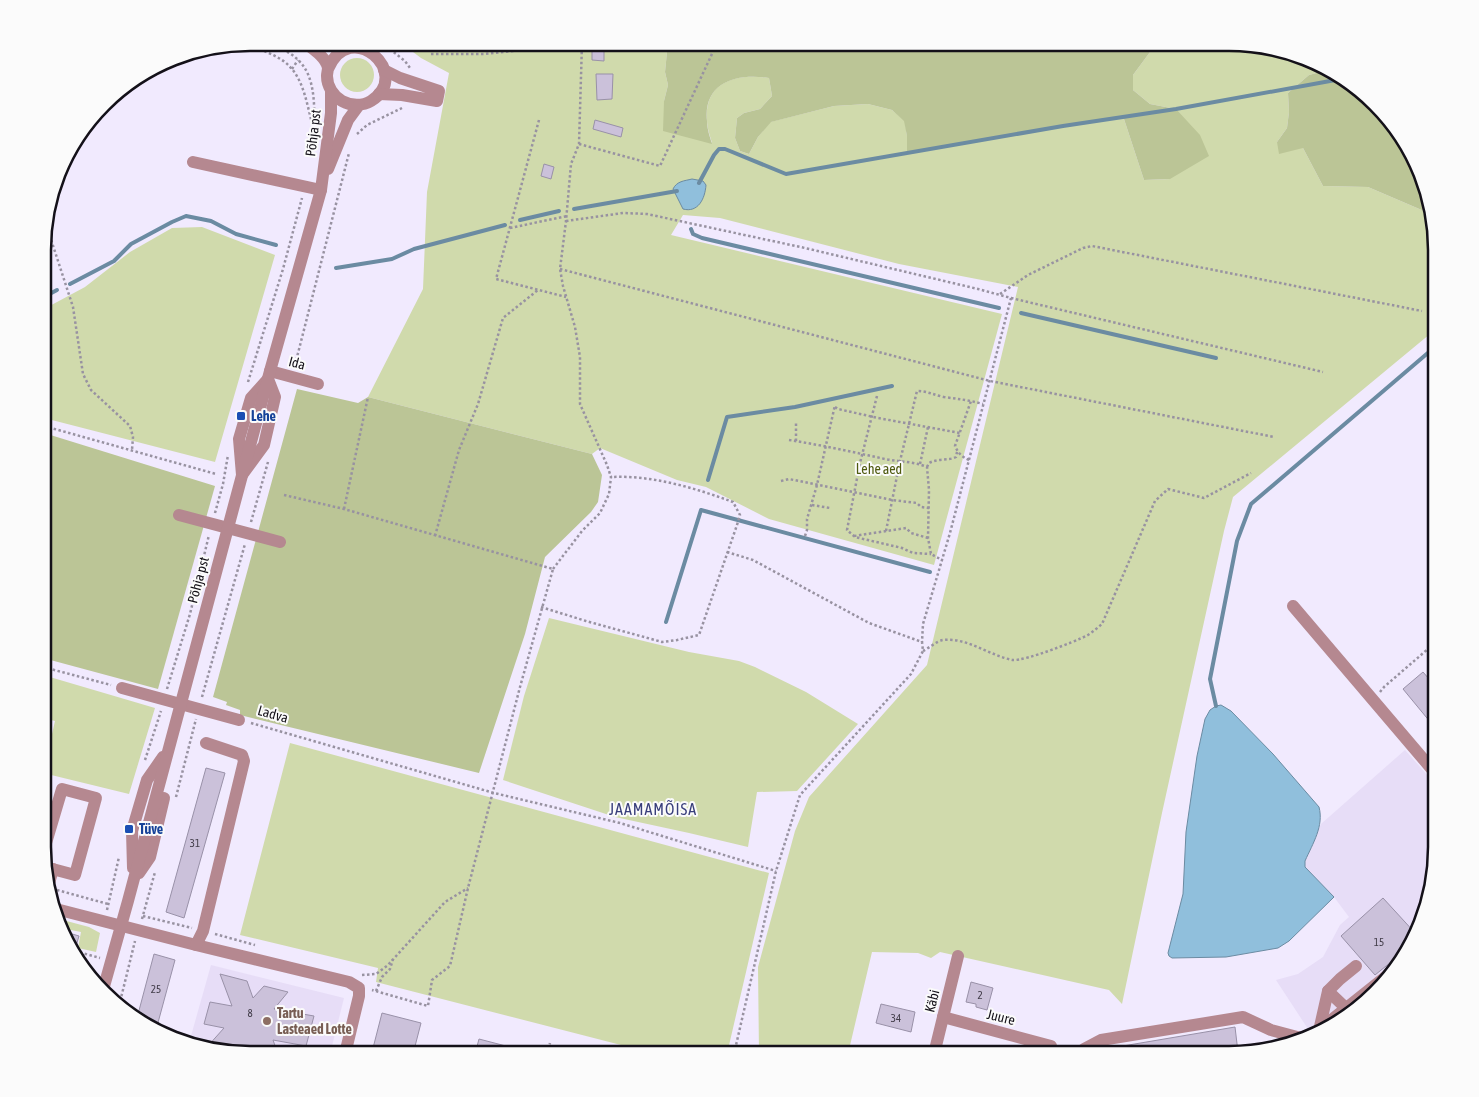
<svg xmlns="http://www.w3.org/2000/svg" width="1479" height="1097" viewBox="0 0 1479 1097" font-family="'Asap Condensed',sans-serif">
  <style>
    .built { fill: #e7ddf7 }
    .green { fill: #d0daac }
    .forest { fill: #bbc596 }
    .water { fill: #90bfdc; stroke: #6b8ba2 }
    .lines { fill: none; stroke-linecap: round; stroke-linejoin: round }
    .stream { stroke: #6b8ba2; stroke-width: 4 }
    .building { fill: #cbc1da; stroke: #9991a8 }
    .path { stroke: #9892a1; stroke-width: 2.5; stroke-dasharray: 2.5 2.5; stroke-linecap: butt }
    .minor { stroke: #b58890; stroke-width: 12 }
    .transit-dot { fill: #1a4fb4; stroke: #fbfbfb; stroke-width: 2 }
    .education-dot { fill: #8d6e63; stroke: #fbfbfb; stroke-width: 2 }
    .labels { text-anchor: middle; stroke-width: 4; stroke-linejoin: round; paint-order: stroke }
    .number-label { font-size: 11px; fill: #423d49 }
    .street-label { font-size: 14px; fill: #141119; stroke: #fbfbfb }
    .transit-label { font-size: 14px; font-weight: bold; fill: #164399; stroke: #fbfbfb; text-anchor: start }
    .park-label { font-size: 14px; fill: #4e590e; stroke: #fbfbfb }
    .education-label { font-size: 14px; font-weight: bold; fill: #785e54; stroke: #fbfbfb; text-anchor: start }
    .quarter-label { font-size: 16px; letter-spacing: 1px; fill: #393f7b; stroke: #fbfbfb }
    .rim { fill: none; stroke: #141119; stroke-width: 2.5 }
  </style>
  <rect width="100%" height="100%" fill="#f1eafe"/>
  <g class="built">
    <polygon points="1405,750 1436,785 1436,861 1421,927 1385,984 1320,1033 1312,1035 1276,980 1298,974 1323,957 1340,925 1349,917 1334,897 1309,872 1305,867 1305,861 1321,824"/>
    <polygon points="211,965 344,998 330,1054 237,1054 189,1043"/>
  </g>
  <g class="green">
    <path d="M401,43H645V51L667,52L665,72L668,85L664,101L712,143C710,136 707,128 707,120C704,81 737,73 769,78L772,96L760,109L744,113L737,118L735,138L740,151L749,154L758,137L770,122L834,106L868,104L892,110L905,121L907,136V151L1123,116L1144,180L1170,179L1176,109L1150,104L1133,90V75L1153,48L1199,43H1242L1308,58L1328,70L1309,75L1288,93L1289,112L1287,128L1277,142L1303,148L1323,186L1368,187L1424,211L1427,210L1436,250V329L1233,497L1224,531L1162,813L1122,1004L1109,990L940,952L931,958L918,953L872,952L848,1054H759L758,967L795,831L809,797L927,665L1018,287L899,264L720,218L683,215L671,235L1002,314L934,565L769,519L706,487L677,480L600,448L592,454L368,397L423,289L427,192L449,73L421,58Z"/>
    <circle cx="357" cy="75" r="17"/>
    <polygon points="202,227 275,255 215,462 44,418 44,309 85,287 130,252 172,228"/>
    <polygon points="549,618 689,652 739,661 755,667 806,692 858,724 797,791 757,792 748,847 689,833 615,817 503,780 524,696"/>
    <polygon points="43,675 155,708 129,794 43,773 55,721 43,718"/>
    <polygon points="290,743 769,873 727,1054 656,1054 376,982 378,968 240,935"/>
    <polygon points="59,919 89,927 100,933 96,952 78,948 81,932 61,928"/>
  </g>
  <g class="forest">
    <path d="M645,43H1240H1199L1153,48L1133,75V90L1150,104L1176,109L1200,135L1209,156L1170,179L1144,180L1123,116L907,152V136L904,121L892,110L868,104L834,106L771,122L758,137L749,154L740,151L735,138L737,118L744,113L760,109L772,96L769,78C737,73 703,82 707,121C707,129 710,137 712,144L663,131L664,101L668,85L665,72L667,52L645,51Z"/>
    <polygon points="1328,70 1366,94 1415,159 1427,210 1424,211 1368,187 1323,186 1303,148 1279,154 1277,142 1287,128 1289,112 1288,93 1309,75"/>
    <polygon points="297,389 358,403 368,397 592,454 602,475 598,502 591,512 545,557 525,634 479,773 240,715 240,710 226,705 227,702 213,697"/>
    <polygon points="44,433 215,486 158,689 43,658"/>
  </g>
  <g class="water">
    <path d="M692,179L703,181L706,185C705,199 698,213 683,209L673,189C677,181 684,181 692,179Z"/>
    <path d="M1221,705L1231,711L1273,754L1319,807C1324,826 1313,843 1305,861V867L1334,897L1289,941L1278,948L1226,957L1172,958L1169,956L1168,953L1183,894L1186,832L1197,756L1205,719L1210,710L1216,706Z"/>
  </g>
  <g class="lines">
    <g class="stream">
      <polyline points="699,183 714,155 719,149 725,149 786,174 1063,126 1176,109 1341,79"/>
      <polyline points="574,209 677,191"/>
      <polyline points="520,220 559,211"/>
      <polyline points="691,229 693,234 702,238 999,308"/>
      <polyline points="336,268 392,259 414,249 505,225"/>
      <polyline points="70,284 114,261 131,244 172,222 186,216 211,221 236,234 276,245"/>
      <polyline points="44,297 57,290"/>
      <polyline points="1021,313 1216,358"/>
      <polyline points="708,480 727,417 795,407 892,386"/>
      <polyline points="666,622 701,510 930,572"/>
      <polyline points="1216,706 1210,679 1237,541 1251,504 1436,346"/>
    </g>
  </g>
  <g class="building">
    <polygon points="592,49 604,49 604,61 592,60"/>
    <polygon points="596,74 613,74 612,99 597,100"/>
    <polygon points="595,120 623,128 621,137 593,129"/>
    <polygon points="544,164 554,167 551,179 541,176"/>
    <polygon points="1423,672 1436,687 1436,729 1403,689"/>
    <polygon points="206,768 225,773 184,918 166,912"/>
    <polygon points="1383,898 1416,934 1407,949 1375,975 1341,936"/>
    <polygon points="62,931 79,936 74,953 64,939"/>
    <polygon points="154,954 175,960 156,1030 137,1018"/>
    <polygon points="220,974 247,981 253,998 264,986 288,992 274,1009 314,1016 306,1046 273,1040 278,1054 237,1054 207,1047 224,1028 204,1024 210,1002 232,1006"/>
    <polygon points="971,982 993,988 987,1010 976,1007 976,1004 966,1002"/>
    <polygon points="881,1004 915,1012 911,1032 876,1023"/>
    <polygon points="382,1013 421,1023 413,1054 380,1054 372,1052"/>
    <polygon points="1235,1027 1238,1052 1229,1054 1112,1054 1111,1048"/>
    <polygon points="479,1039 525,1051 525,1054 475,1054"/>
  </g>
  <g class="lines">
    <g class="path">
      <path d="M246,43C258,49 271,53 282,60C303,74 306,101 312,123"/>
      <path d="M269,43C282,48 296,55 304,67C318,87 314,125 313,149"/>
      <polyline points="382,43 405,61 410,68"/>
      <polyline points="431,54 484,54 543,48 582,51"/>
      <polyline points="292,69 298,60"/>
      <polyline points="539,120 496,279 566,297"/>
      <polyline points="357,134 367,125 402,108"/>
      <polyline points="579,144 660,166 717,43"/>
      <polyline points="45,221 73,307 83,374 91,390 130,426 133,437 132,450"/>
      <polyline points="566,221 623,213 647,214 805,248 978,289 1011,298 950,533 923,624 922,642"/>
      <polyline points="510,228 567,216"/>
      <polyline points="560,269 990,381 1274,437"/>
      <polyline points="1000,294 1028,275 1083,248 1092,246 1422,311"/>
      <polyline points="1011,298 1323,372"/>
      <polyline points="295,365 349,153"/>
      <polyline points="248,382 283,269 302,198"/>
      <polyline points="877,396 860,463 847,530 855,537 902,548 913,553 931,554"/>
      <polyline points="835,407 838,409 878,418 960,433"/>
      <polyline points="44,426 216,474"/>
      <path d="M789,440C821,445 853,452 885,459C899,462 913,461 927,467L929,490L928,538L931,554L942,560"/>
      <polyline points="796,441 796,422"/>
      <path d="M969,460C962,457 958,453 955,446L971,401"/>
      <polyline points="920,464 928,427"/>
      <path d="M927,467L929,463C938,458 949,461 956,457L957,452"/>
      <polyline points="781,481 789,479 892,500 917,503 921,507 929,508"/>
      <polyline points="284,495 344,509 553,569 520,687 468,888 450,966 432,980 428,1006 372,990"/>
      <polyline points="812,505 830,508"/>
      <polyline points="344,509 368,397"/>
      <polyline points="215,513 223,484 228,455"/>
      <polyline points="251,522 268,462"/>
      <path d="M886,531L900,461L917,391C927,391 934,395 944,397C958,399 969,400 983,404"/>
      <polyline points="435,536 459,450 478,404 503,318 538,290"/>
      <polyline points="805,536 807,530 807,519 817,485 835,405"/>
      <polyline points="854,536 906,528 911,533 928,538"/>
      <polyline points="727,552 753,560 869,623 922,642 923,651 911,674 800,795 776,871 734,1054"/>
      <polyline points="553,569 582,531 600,513 609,494 611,477 607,465 580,404 580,357 575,327 563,286 560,269 566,221 571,164 579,144 582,43"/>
      <path d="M541,607L586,621L662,642L677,640L699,635L737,525L740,515L733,502C695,488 652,475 611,477"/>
      <path d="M923,651C929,648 937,641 943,640C967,637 990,656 1013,660C1025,661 1074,642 1086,636C1092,633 1097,628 1102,624L1155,501L1168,489L1204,498L1251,473"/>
      <polyline points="43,667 111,685"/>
      <polyline points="167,689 190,614 209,535"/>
      <polyline points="1380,692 1384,687 1436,642"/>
      <polyline points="202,697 245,544"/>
      <polyline points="251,723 494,793 620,823 776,871"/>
      <polyline points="43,724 50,725"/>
      <polyline points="145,760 161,711"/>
      <polyline points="176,797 196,719"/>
      <polyline points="57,890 108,904"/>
      <polyline points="107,910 119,857"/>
      <polyline points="143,916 192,928"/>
      <polyline points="142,919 155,872"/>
      <polyline points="215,934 255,945"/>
      <polyline points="75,951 100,958"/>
      <polyline points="362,975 376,974 388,965 445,902 468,888"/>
      <polyline points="376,991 382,977 390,969 393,959"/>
      <polyline points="119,1006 135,941"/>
      <polyline points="547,1054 550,1043"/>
      <polyline points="573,1054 574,1048"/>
    </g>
    <g class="minor">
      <path d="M305,43C313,49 326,57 328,68C328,70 327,73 327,76C327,86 333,96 342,101C351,106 363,106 371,101C414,74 350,16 328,69"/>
      <polyline points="379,94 402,95 437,101 439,91 400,78 384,70"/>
      <polyline points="193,162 321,190"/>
      <polyline points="328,169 348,120 359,105"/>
      <polyline points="270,371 318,384"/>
      <polygon points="268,379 275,397 264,445 242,475 239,439 251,398"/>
      <polyline points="179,515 280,542"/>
      <polyline points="1293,606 1436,774"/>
      <polyline points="122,688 239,720"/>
      <polyline points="43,853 62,789 96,798 75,875 45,867"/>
      <polyline points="133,868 132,831 147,780 163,757"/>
      <polyline points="139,873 150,857 164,798"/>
      <polyline points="49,883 53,869"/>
      <polyline points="56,909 196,945 349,982 359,988 359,996 345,1054"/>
      <polyline points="196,945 203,931 244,761 242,755 206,743"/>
      <polyline points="103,990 128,901 270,371 321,190 331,113 331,91"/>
      <polyline points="1349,1011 1328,991 1340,979 1356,966"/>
      <polyline points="943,1017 1051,1046"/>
      <polyline points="1320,1029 1393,971"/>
      <polyline points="1319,1031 1328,991"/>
      <polyline points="934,1054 958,956"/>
      <polyline points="1086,1054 1084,1049 1101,1040 1243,1017 1271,1030 1301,1038"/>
    </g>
  </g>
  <g class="transit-dot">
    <rect x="236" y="411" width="10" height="10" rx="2.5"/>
    <rect x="124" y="824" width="10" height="10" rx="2.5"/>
  </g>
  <circle class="education-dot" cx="267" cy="1021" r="5"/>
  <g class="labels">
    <g class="number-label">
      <text x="195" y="847">31</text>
      <text x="1379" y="946">15</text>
      <text x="156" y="993">25</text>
      <text x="980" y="999">2</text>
      <text x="250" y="1017">8</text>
      <text x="896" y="1022">34</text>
    </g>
    <g class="street-label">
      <text transform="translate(313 133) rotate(-83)" y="5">Põhja pst</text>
      <text transform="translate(297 363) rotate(15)" y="5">Ida</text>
      <text transform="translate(198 580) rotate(-75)" y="5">Põhja pst</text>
      <text transform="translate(273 714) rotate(16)" y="5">Ladva</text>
      <text transform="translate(932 1001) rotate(-76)" y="5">Käbi</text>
      <text transform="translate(1001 1017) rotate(14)" y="5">Juure</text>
    </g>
    <g class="transit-label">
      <text x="251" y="421">Lehe</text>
      <text x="139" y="834">Tüve</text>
    </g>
    <g class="park-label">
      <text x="879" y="474">Lehe aed</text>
    </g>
    <g class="education-label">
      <text x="277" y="1018">Tartu<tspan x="277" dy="16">Lasteaed Lotte</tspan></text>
    </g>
    <g class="quarter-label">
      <text x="653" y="815">JAAMAMÕISA</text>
    </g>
  </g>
  <path d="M0 0H1479V1097H0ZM250 51H1229A199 199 0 0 1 1428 250V847A199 199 0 0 1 1229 1046H250A199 199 0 0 1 51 847V250A199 199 0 0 1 250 51Z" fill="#fbfbfb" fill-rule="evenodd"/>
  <path class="rim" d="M250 51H1229A199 199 0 0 1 1428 250V847A199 199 0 0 1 1229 1046H250A199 199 0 0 1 51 847V250A199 199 0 0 1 250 51Z"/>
</svg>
